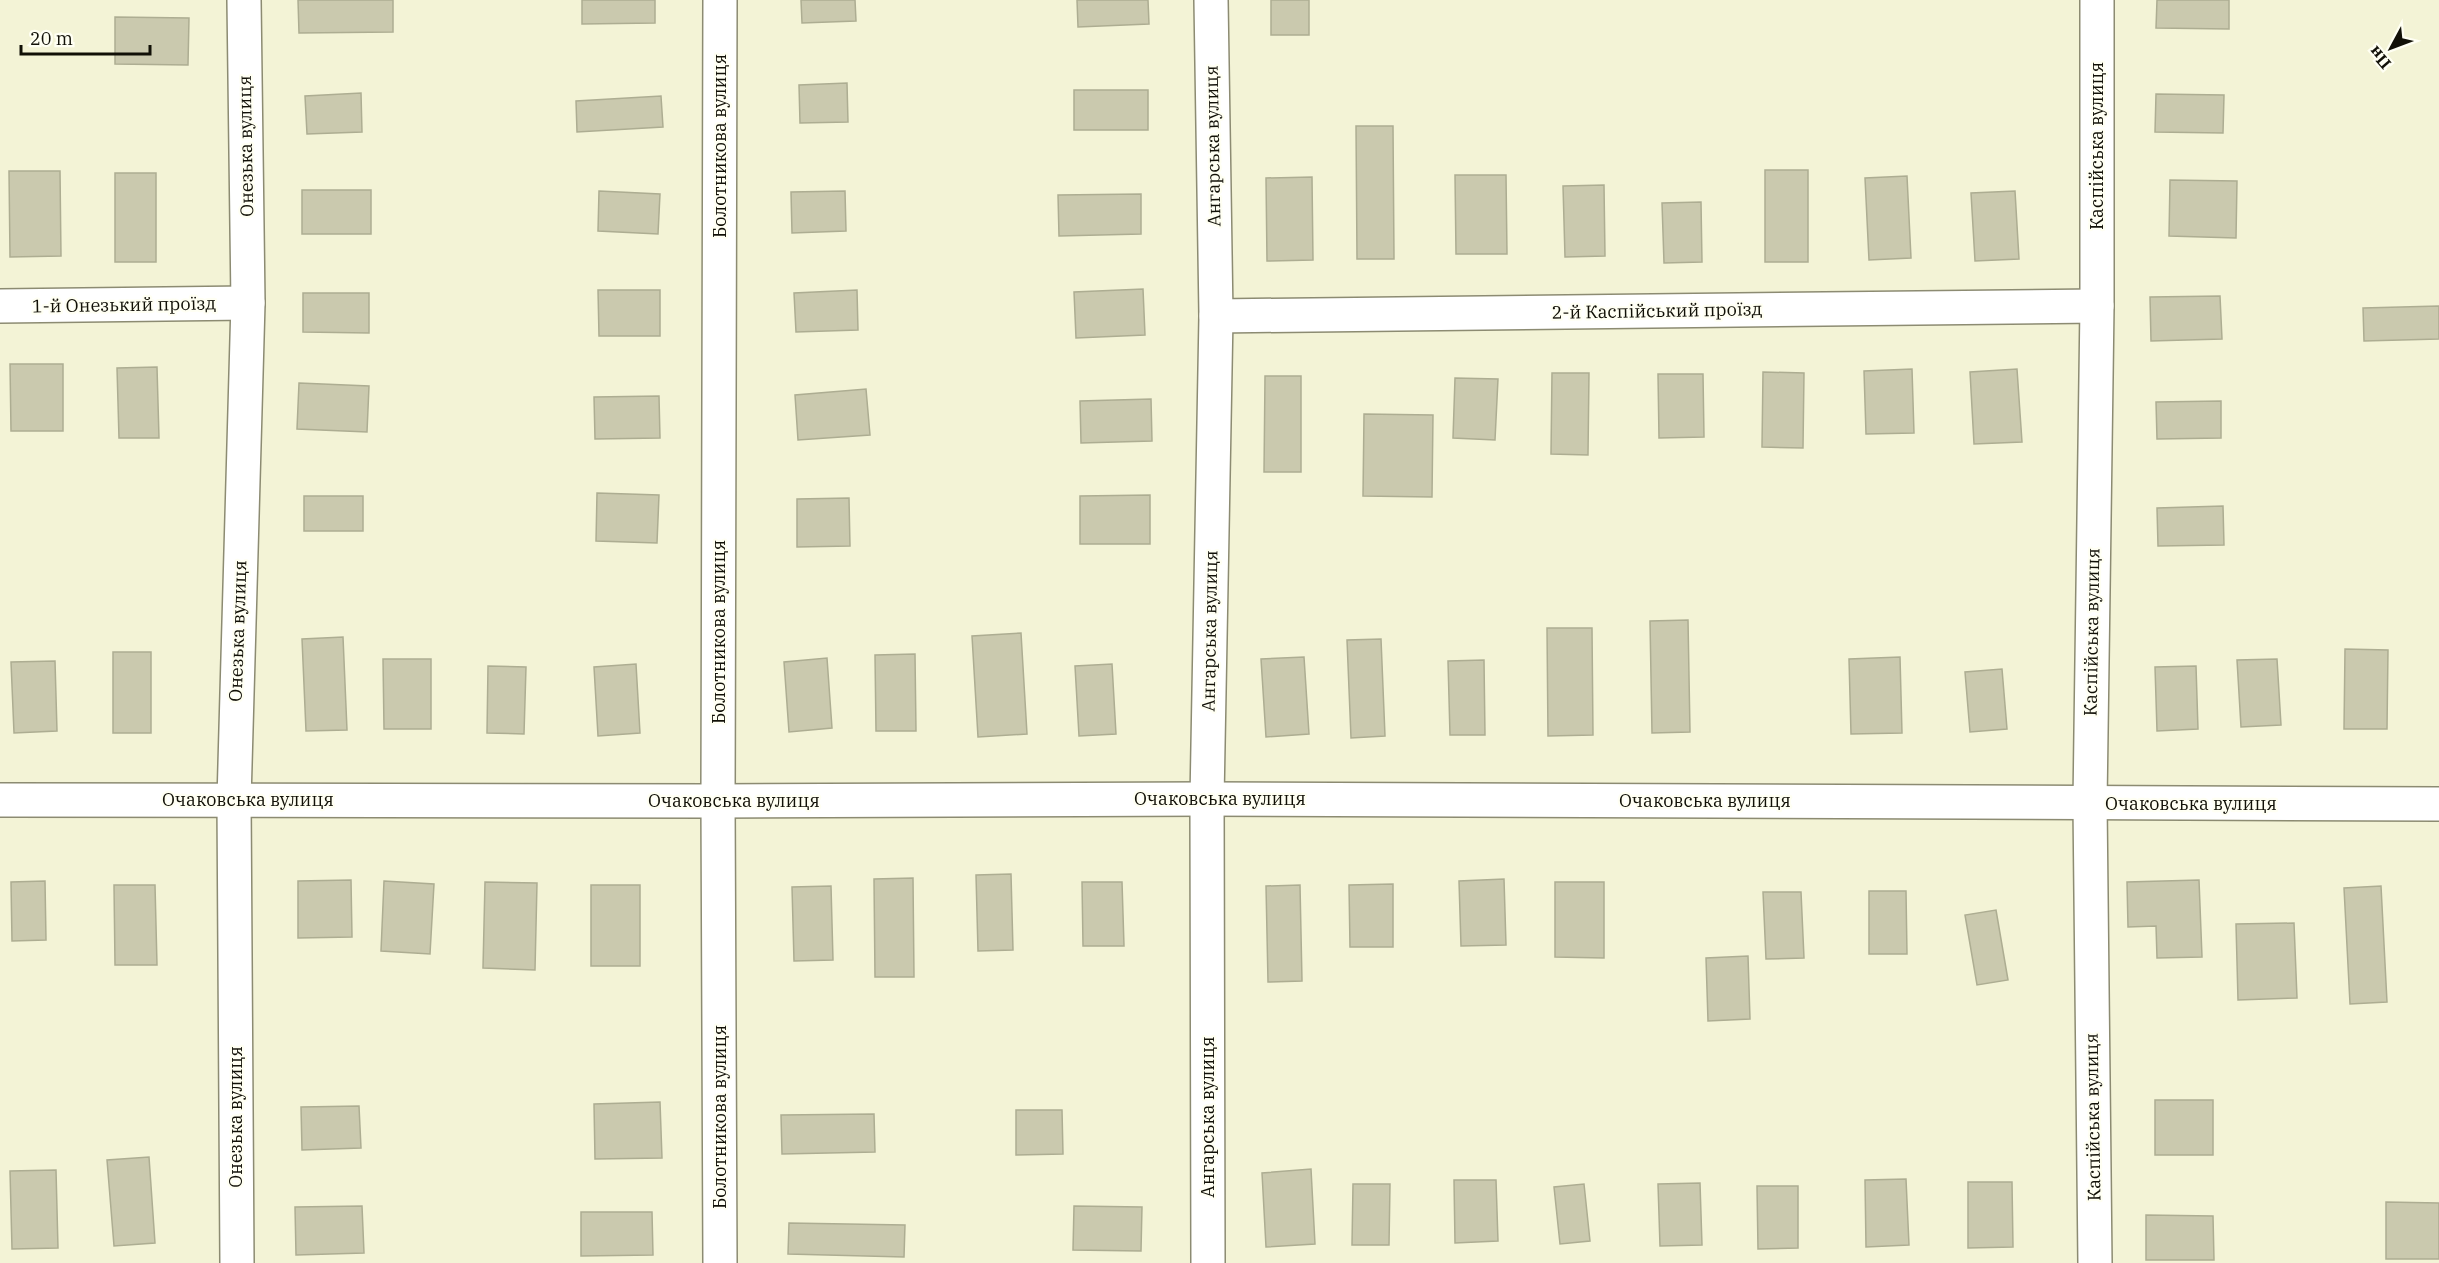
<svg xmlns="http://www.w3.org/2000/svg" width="2439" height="1263" viewBox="0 0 2439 1263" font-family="'IBM Plex Serif',serif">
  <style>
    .building { fill: #cac9ae; stroke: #adad92; stroke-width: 1.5 }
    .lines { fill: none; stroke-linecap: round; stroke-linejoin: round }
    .minor-casing { stroke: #8c8b72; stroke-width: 36 }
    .minor { stroke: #fff; stroke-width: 33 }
    .labels { text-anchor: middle; stroke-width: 4.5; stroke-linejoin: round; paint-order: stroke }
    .street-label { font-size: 18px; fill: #111007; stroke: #fffff3 }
  </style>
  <rect width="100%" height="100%" fill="#f3f3d6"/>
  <g class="building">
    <polygon points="298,0 393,0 393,32 299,33"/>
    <polygon points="582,0 655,0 655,23 582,24"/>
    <polygon points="801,0 855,0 856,21 802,23"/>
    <polygon points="1077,0 1148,0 1149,24 1078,27"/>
    <rect x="1271" y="0" width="38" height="35"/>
    <polygon points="2157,0 2229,0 2229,29 2156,28"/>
    <polygon points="115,17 189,18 188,65 115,64"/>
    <polygon points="847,83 848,122 800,123 799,85"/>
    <rect x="1074" y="90" width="74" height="40"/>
    <polygon points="361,93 362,132 307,134 305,96"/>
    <polygon points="2156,94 2224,95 2223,133 2155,132"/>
    <polygon points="661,96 663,127 577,132 576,101"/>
    <polygon points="1356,126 1393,126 1394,259 1357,259"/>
    <rect x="1765" y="170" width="43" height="92"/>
    <polygon points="9,171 60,171 61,256 10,257"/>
    <rect x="115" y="173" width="41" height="89"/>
    <polygon points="1455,175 1506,175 1507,254 1456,254"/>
    <polygon points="1907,176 1911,258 1869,260 1865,178"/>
    <polygon points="1312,177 1313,260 1267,261 1266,178"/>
    <polygon points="2170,180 2237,181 2236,238 2169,236"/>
    <polygon points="1604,185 1605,256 1565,257 1563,186"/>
    <rect x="302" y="190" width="69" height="44"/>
    <polygon points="599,191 660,194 658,234 598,231"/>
    <polygon points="845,191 846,231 792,233 791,192"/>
    <polygon points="2015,191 2019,259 1975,261 1971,193"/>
    <polygon points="1141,194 1141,234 1059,236 1058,195"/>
    <polygon points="1701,202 1702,262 1664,263 1662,203"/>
    <polygon points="1143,289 1145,335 1076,338 1074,292"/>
    <polygon points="598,290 660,290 660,336 599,336"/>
    <polygon points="857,290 858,330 796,332 794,293"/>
    <polygon points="303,293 369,293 369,333 303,332"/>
    <polygon points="2220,296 2222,339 2151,341 2150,297"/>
    <polygon points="2439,306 2439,339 2364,341 2363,308"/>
    <polygon points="10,364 63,364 63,431 11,431"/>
    <polygon points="157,367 159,438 119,438 117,368"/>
    <polygon points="1912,369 1914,433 1866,434 1864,371"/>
    <polygon points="2017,369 2022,442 1974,444 1970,372"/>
    <polygon points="1763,372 1804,373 1803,448 1762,447"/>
    <polygon points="1552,373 1589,373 1588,455 1551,454"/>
    <polygon points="1658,374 1703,374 1704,437 1659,438"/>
    <polygon points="1265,376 1301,376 1301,472 1264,472"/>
    <polygon points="1455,378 1498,379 1495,440 1453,438"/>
    <polygon points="299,383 369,386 367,432 297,429"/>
    <polygon points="866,389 870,435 798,440 795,395"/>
    <polygon points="659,396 660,438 595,439 594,397"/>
    <polygon points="1151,399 1152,441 1081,443 1080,401"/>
    <polygon points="2221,401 2221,438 2157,439 2156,402"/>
    <polygon points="1364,414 1433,415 1432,497 1363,496"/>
    <polygon points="597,493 659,495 657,543 596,541"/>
    <polygon points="1150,495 1150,544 1080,544 1080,496"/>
    <rect x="304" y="496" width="59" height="35"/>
    <polygon points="849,498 850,546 797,547 797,499"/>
    <polygon points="2223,506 2224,545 2158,546 2157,508"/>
    <polygon points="1688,620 1690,732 1652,733 1650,621"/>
    <polygon points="1547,628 1592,628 1593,735 1548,736"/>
    <polygon points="1021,633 1027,734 978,737 972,636"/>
    <polygon points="343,637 347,730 306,731 302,639"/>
    <polygon points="1381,639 1385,736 1351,738 1347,640"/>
    <polygon points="2345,649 2388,650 2387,729 2344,729"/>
    <rect x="113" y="652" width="38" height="81"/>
    <polygon points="915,654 916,731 876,731 875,655"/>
    <polygon points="1304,657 1309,734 1266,737 1261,659"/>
    <polygon points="1900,657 1902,733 1851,734 1849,659"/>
    <polygon points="827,658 832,728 789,732 784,662"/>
    <polygon points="383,659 431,659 431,729 384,729"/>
    <polygon points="2277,659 2281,725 2241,727 2237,660"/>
    <polygon points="1484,660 1485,735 1450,735 1448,661"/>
    <polygon points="55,661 57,731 14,733 11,662"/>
    <polygon points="636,664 640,733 598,736 594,667"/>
    <polygon points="1112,664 1116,734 1079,736 1075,666"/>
    <polygon points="488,666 526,667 524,734 487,733"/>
    <polygon points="2196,666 2198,729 2157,731 2155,667"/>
    <polygon points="2002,669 2007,729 1970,732 1965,672"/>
    <polygon points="1011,874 1013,950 978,951 976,875"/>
    <polygon points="913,878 914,977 875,977 874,879"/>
    <polygon points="1504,879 1506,945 1461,946 1459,881"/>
    <polygon points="351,880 352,937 298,938 298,881"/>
    <polygon points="2199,880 2202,957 2157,958 2156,926 2128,927 2127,882"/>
    <polygon points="45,881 46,940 12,941 11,882"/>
    <polygon points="384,881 434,884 430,954 381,951"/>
    <polygon points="485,882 537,883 535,970 483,968"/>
    <polygon points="1082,882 1122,882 1124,946 1083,946"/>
    <polygon points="1555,882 1604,882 1604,958 1555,957"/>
    <polygon points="1393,884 1393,947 1350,947 1349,885"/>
    <polygon points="114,885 155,885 157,965 115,965"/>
    <rect x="591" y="885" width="49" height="81"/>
    <polygon points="1300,885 1302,981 1268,982 1266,886"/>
    <polygon points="831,886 833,960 794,961 792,887"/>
    <polygon points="2381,886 2387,1002 2350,1004 2344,888"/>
    <polygon points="1869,891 1906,891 1907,954 1869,954"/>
    <polygon points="1763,892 1801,892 1804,958 1766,959"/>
    <polygon points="1996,910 2008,980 1977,985 1965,915"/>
    <polygon points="2294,923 2297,998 2238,1000 2236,924"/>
    <polygon points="1748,956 1750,1019 1708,1021 1706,958"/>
    <rect x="2155" y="1100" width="58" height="55"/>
    <polygon points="660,1102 662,1158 595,1159 594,1104"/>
    <polygon points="359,1106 361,1148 302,1150 301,1107"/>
    <polygon points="1016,1110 1062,1110 1063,1154 1016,1155"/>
    <polygon points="874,1114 875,1152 782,1154 781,1115"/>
    <polygon points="149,1157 155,1243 114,1246 107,1160"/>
    <polygon points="1311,1169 1315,1244 1266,1247 1262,1173"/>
    <polygon points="56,1170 58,1248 12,1249 10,1171"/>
    <polygon points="1906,1179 1909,1245 1866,1247 1865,1180"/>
    <polygon points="1454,1180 1496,1180 1498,1241 1455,1243"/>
    <polygon points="1968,1182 2012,1182 2013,1247 1968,1248"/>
    <polygon points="1700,1183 1702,1245 1660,1246 1658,1184"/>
    <polygon points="1353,1184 1390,1184 1389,1245 1352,1245"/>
    <polygon points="1584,1184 1590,1241 1560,1244 1554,1187"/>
    <polygon points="1757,1186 1798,1186 1798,1248 1758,1249"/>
    <polygon points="2386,1202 2439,1203 2439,1259 2386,1259"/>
    <polygon points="362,1206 364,1253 296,1255 295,1207"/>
    <polygon points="1074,1206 1142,1207 1141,1251 1073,1250"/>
    <polygon points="581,1212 652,1212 653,1255 581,1256"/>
    <polygon points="2146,1215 2213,1216 2214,1260 2146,1260"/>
    <polygon points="789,1223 905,1225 904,1257 788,1254"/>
  </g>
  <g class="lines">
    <g class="minor-casing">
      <g id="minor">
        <polyline points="0,306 248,303"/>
        <polyline points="1216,316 2097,306"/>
        <polyline points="0,800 718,801 1207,799 2439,804"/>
        <polyline points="237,1263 234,800 248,303 244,0"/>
        <polyline points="720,1263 718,801 720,0"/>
        <polyline points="1208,1263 1207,799 1216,316 1211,0"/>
        <polyline points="2095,1263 2090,803 2097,306 2097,0"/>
      </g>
    </g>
    <use href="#minor" class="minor"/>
  </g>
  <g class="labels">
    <g class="street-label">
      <text transform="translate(246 146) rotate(-91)" y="6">Онезька вулиця</text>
      <text transform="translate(720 146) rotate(-90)" y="6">Болотникова вулиця</text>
      <text transform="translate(1213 146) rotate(-91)" y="6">Ангарська вулиця</text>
      <text transform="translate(2097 146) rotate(-90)" y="6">Каспійська вулиця</text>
      <text transform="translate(124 305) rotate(-1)" y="6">1-й Онезький проїзд</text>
      <text transform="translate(1657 311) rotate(-1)" y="6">2-й Каспійський проїзд</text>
      <text transform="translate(238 631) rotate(-88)" y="6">Онезька вулиця</text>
      <text transform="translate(1210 631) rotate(-89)" y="6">Ангарська вулиця</text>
      <text transform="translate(719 632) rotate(-90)" y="6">Болотникова вулиця</text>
      <text transform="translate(2092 632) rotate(-89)" y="6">Каспійська вулиця</text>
      <text x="1220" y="805">Очаковська вулиця</text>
      <text x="248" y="806">Очаковська вулиця</text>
      <text x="734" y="807">Очаковська вулиця</text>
      <text x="1705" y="807">Очаковська вулиця</text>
      <text x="2191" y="810">Очаковська вулиця</text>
      <text transform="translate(236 1117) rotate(-90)" y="6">Онезька вулиця</text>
      <text transform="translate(720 1117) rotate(-90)" y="6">Болотникова вулиця</text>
      <text transform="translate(1208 1117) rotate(-90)" y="6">Ангарська вулиця</text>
      <text transform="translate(2093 1117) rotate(-91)" y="6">Каспійська вулиця</text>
    </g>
  </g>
  <g transform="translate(2391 48) rotate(229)" stroke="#fffff3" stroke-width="4.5" paint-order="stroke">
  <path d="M0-4.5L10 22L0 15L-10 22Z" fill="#111007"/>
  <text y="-9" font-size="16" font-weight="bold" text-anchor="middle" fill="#111007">Пн</text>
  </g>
  <path d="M21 45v9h129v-9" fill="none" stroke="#111007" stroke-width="3"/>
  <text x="30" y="45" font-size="18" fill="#111007" stroke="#fffff3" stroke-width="4.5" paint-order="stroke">20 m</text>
</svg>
